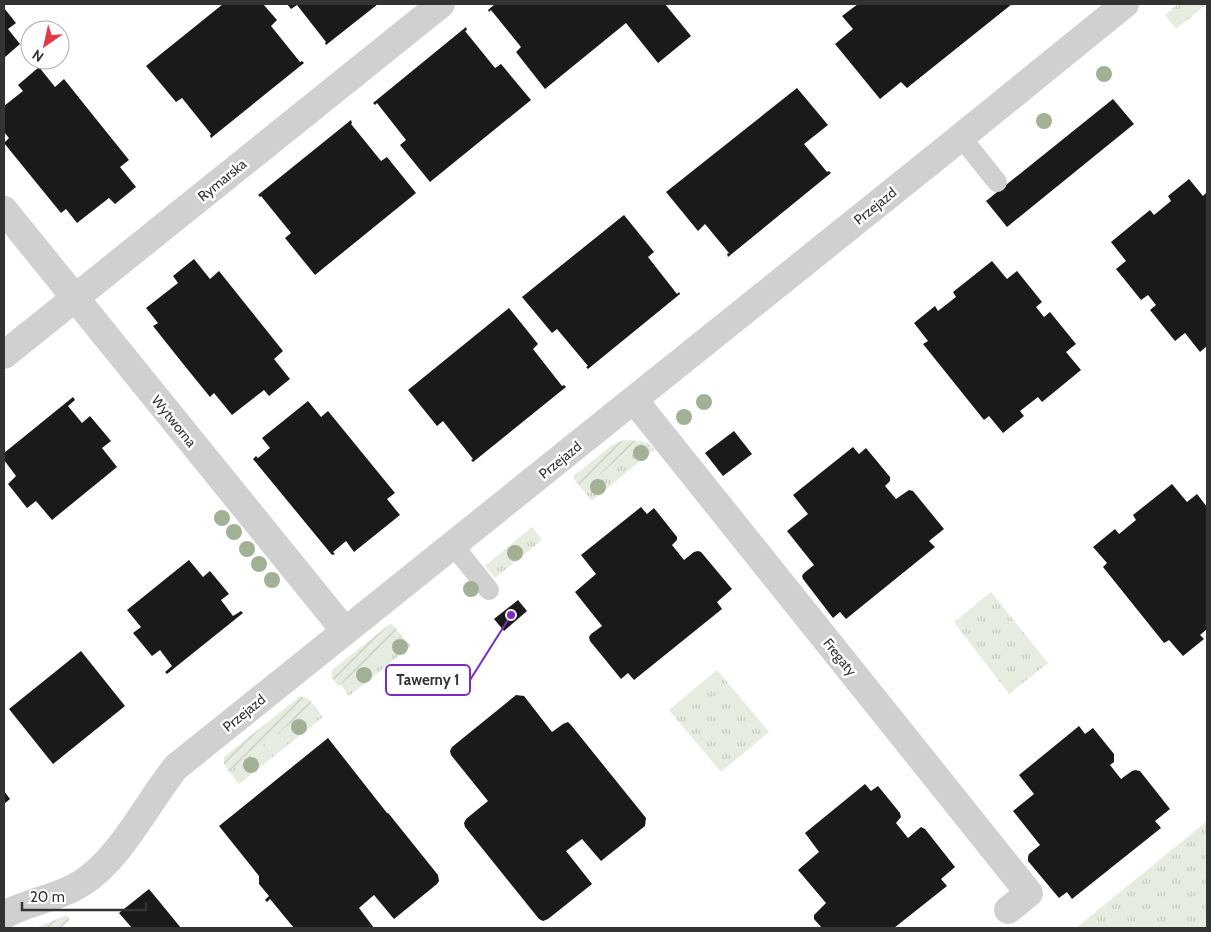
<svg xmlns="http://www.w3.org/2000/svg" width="1211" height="932" viewBox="0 0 1211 932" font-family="Cabin,sans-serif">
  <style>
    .grass { fill: url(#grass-tufts) }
    .garden { fill: url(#garden-furrows) }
    .building { fill: #1a1a1a }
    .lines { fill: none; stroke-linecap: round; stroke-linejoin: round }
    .lane { stroke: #d0d0d0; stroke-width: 20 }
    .street { stroke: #d0d0d0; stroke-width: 28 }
    .tree { fill: #a2b095 }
    .labels { text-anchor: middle; stroke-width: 5; stroke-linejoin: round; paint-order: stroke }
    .street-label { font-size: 14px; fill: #333; stroke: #fff }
    .leader { fill: none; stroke: #7b2cbf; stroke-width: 2 }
    .callout-dot { fill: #7b2cbf; stroke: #fff; stroke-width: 2 }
    .callout { fill: #fff; stroke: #7b2cbf; stroke-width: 2 }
    .callout-label { font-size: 15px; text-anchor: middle; font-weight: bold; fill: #333 }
  </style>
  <defs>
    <pattern id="grass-tufts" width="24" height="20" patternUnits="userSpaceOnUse" patternTransform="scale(1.25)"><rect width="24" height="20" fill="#e6ecdf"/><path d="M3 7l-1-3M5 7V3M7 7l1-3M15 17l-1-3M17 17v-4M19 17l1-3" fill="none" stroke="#c6cbc0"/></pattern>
    <pattern id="garden-furrows" width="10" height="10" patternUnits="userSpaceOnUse" patternTransform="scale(1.25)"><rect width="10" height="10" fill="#e6ecdf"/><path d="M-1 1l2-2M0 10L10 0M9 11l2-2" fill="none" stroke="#c6cbc0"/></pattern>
  </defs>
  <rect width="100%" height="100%" fill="#fff"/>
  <g class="grass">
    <polygon points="1178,4 1207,4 1176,29 1165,15"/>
    <polygon points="641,441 648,444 655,449 592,501 582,489"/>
    <polygon points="532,527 542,540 495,578 485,566"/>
    <polygon points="991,592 1048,663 1009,694 954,622"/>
    <polygon points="402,636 411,646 349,696 340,684"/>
    <polygon points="717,670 769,732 721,772 669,710"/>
    <polygon points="314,705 323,717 239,784 229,772"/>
    <polygon points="1207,821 1207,928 1076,928"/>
  </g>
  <g class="garden">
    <polygon points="624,440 641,441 582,489 574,479 574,476 612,445"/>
    <polygon points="390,624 393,625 402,636 338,686 332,678 332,670"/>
    <polygon points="300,696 308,699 314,705 229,772 224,764 224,757"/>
    <polygon points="67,915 70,920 60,928 35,928"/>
  </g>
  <g class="building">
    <polygon points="223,4 263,4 277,20 271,26 300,62 302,61 304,63 211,138 210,136 211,134 182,98 176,102 146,66"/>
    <polygon points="287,4 378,4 326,45 325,43 326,42 297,5 291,9"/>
    <polygon points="495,4 665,4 691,36 658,63 626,23 545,89 516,52 521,47 491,10 489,12 488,10"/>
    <polygon points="858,4 1012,4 907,88 901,82 880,99 835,44 853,29 842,16"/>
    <polygon points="4,8 16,23 8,29 20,44 4,58"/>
    <polygon points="466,27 467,30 465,31 495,68 501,64 531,100 430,182 400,145 406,140 377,103 375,105 373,103"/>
    <polygon points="39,67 55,87 64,79 96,119 129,160 120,167 136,187 115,204 109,198 77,223 66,209 61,213 4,143 9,138 4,132 4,106 23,91 18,85"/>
    <polygon points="797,88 828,125 804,144 827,172 829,171 831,173 728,257 727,254 729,253 705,224 698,231 666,192"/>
    <polygon points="1113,99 1134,124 1007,227 986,201"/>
    <polygon points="351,120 352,123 351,124 381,161 387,157 416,193 315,275 285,238 291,233 261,196 260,197 258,195"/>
    <polygon points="1189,179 1203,196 1207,192 1207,346 1200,352 1185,333 1175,341 1150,310 1156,305 1148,295 1141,300 1116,269 1126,261 1111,242 1150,210 1154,215 1171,201 1168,196"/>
    <polygon points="624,215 654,252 648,257 677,294 679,292 680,294 588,369 586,367 588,366 557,329 552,333 522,297"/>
    <polygon points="194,259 210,279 219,271 283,351 274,359 290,379 269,396 264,390 232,415 214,393 210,397 184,365 153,326 158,323 146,308 178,283 173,276"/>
    <polygon points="992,261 1007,279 1017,271 1042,302 1036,307 1044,317 1050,312 1076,344 1066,352 1081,370 1042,402 1038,397 1020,411 1024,416 1003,433 989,416 984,420 923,344 928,341 914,323 935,306 938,311 956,297 953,292"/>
    <polygon points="509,308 538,344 533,349 562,386 564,385 566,387 473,462 471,460 473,459 443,421 437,426 408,390"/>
    <polygon points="73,397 75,400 68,406 82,423 90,416 111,441 102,448 117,467 52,520 36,501 27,508 8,484 16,476 4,460 4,453"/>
    <polygon points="308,401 321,417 328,411 395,493 387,499 400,515 354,552 346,541 333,552 335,554 332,555 253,459 256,456 258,458 270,448 262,438"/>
    <polygon points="734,431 752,454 723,476 705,453"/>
    <polygon points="853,447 859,454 866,448 890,477 890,481 885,486 896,499 909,490 913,491 944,529 929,541 935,547 846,619 840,612 833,618 803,579 802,576 804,573 814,565 787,531 808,514 793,495"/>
    <polygon points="1172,484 1187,502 1197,494 1207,507 1207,629 1200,635 1204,639 1183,656 1169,640 1164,643 1103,567 1107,563 1093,547 1115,529 1119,534 1136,520 1133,515"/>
    <polygon points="641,507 647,514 654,508 677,537 677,540 672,545 684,560 694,552 698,551 701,552 732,589 717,602 722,609 634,680 628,673 621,679 590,641 589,637 591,634 602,626 575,592 596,574 581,555"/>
    <polygon points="189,560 203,577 210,571 229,594 221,600 233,616 241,611 243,613 167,674 165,672 172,666 160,650 152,656 133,633 141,627 127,610"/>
    <polygon points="518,600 527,611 504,631 494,619"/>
    <polygon points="81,651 125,706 53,764 9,709"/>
    <polygon points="516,695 524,696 552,732 563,724 568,722 571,725 646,818 645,826 601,861 582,839 566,851 592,884 548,919 543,921 539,919 465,827 464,823 466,819 488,801 451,755 450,751 452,747"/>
    <polygon points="1079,726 1085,734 1093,728 1114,754 1114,762 1110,765 1121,779 1132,771 1135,770 1140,771 1170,809 1155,821 1161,828 1072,899 1067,892 1059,898 1028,861 1028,857 1029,854 1040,845 1013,811 1034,794 1019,775"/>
    <polygon points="328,738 387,813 390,814 389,814 438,875 439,881 437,884 394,919 374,895 359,908 374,928 294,928 270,899 267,902 265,900 269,896 259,884 259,876 219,826"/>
    <polygon points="865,784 871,791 878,786 900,813 901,817 896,823 908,838 921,827 925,829 955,867 941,879 947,886 894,928 822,928 814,919 814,915 826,903 798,870 819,852 805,833"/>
    <polygon points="4,791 10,799 4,804"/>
    <polygon points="149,889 181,928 132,928 119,913"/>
  </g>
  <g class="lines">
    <g class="lane">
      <polyline points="961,137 997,182"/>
      <polyline points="453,545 489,590"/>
    </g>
    <g class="street">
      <polyline points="4,210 345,631"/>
      <polyline points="4,355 441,4"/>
      <polyline points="634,400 1029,893 1008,910"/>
      <path d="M4,915C29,901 57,899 82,883C121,858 147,803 176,767L961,137L1125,4"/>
    </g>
  </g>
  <g class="tree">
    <circle cx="1104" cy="74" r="8"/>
    <circle cx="1044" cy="121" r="8"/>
    <circle cx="704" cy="402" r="8"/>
    <circle cx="684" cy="417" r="8"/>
    <circle cx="641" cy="453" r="8"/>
    <circle cx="598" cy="487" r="8"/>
    <circle cx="222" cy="518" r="8"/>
    <circle cx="234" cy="532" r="8"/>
    <circle cx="247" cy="549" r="8"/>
    <circle cx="515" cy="553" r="8"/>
    <circle cx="259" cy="564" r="8"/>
    <circle cx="272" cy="580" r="8"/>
    <circle cx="471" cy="589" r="8"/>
    <circle cx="400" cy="647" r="8"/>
    <circle cx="364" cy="675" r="8"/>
    <circle cx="299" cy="727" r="8"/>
    <circle cx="251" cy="765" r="8"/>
  </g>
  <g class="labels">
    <g class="street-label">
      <text transform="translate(222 180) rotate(-39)" y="5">Rymarska</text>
      <text transform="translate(875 206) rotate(-39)" y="5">Przejazd</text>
      <text transform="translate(174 421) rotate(51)" y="5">Wytworna</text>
      <text transform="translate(560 460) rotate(-39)" y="5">Przejazd</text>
      <text transform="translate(840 657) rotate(51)" y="5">Fregaty</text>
      <text transform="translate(244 713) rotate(-39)" y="5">Przejazd</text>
    </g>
  </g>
  <path class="leader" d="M511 615L470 680"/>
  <circle class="callout-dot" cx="511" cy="615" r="5"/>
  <rect class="callout" x="386" y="665" width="84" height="30" rx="5"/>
  <g class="callout-label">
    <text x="428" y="685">Tawerny 1</text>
  </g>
  <rect width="1211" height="932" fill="none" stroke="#333333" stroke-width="10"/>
  <g transform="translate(45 45) rotate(214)"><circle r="24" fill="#ffffff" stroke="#adadad"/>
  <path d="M0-4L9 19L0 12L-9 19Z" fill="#e63946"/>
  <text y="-8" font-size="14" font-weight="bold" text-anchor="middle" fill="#333333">N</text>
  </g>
  <path d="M22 902v8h124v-8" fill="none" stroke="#333333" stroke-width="2.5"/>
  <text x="30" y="902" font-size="15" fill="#333333" stroke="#ffffff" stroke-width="4" paint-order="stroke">20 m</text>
</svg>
